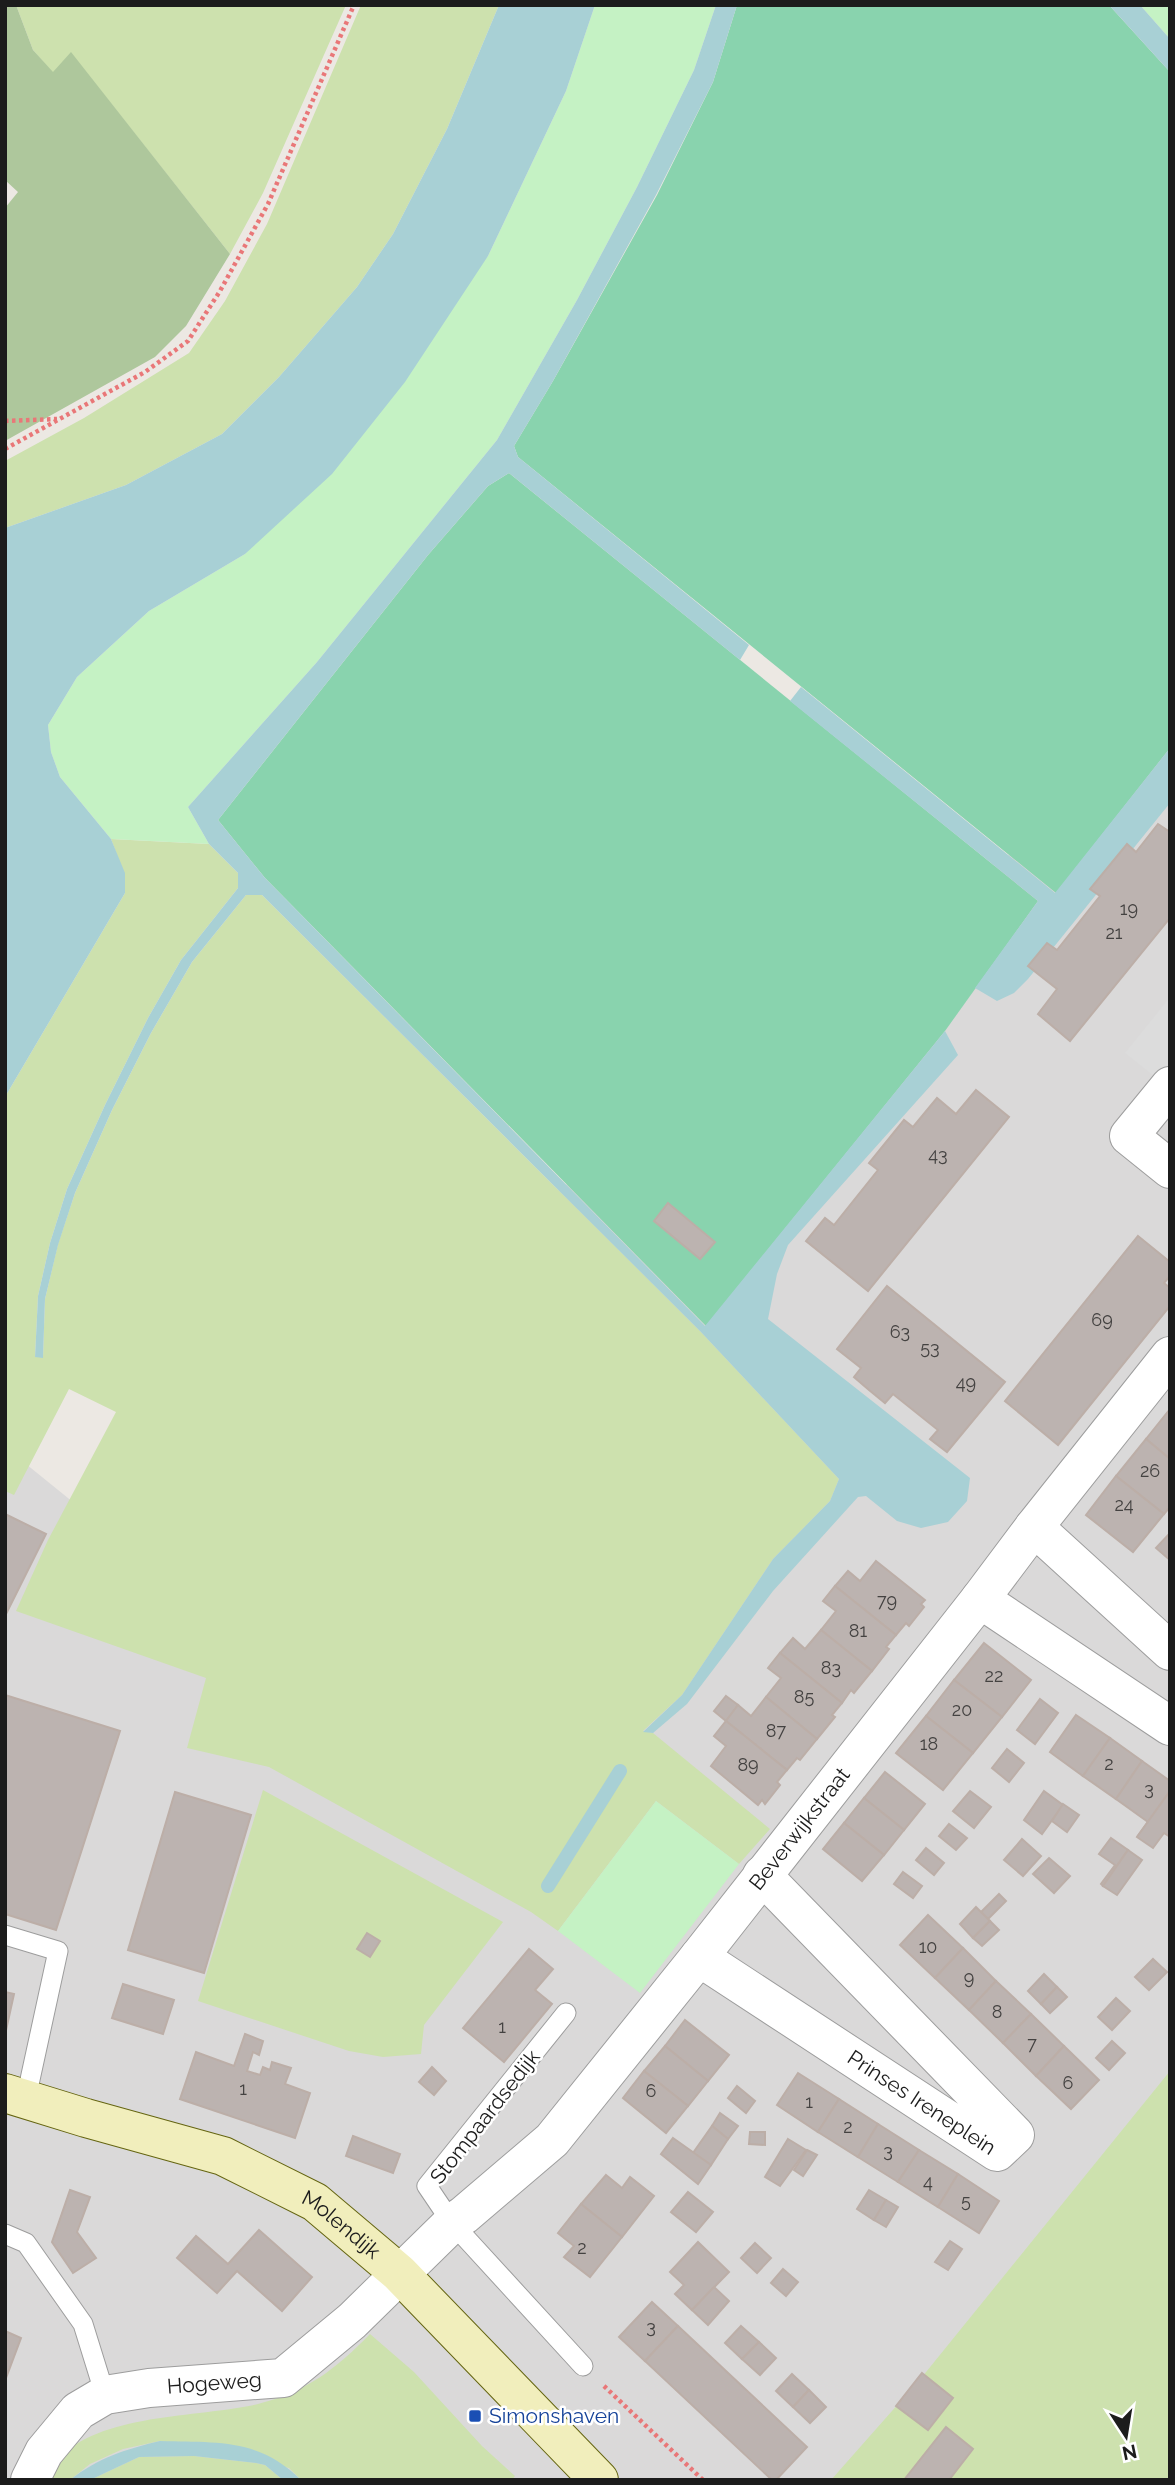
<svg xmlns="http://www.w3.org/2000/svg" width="1175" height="2485" viewBox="0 0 1175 2485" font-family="Raleway,sans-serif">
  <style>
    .residential { fill: #dad9d9 }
    .grass { fill: #cde1ae }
    .forest { fill: #aec79c }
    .park { fill: #c5f2c4 }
    .pitch { fill: #89d3ae }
    .parking { fill: #dcdcdc }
    .water { fill: #a8d0d5 }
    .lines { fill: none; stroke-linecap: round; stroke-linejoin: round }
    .stream { stroke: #a8d0d5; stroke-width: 14 }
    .building { fill: #bcb3b0; stroke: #bcaea7; stroke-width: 2 }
    .lane-casing { stroke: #9d9d9d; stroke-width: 21 }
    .street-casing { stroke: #9d9d9d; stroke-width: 40 }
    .secondary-casing { stroke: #656511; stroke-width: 40 }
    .path { stroke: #e97778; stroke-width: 4.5; stroke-dasharray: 3.5 3.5; stroke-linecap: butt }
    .lane { stroke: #fff; stroke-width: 19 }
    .street { stroke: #fff; stroke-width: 38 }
    .secondary { stroke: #f1eebc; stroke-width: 38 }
    .transit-dot { fill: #1a4fb4; stroke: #fff; stroke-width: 2.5 }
    .labels { text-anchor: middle; stroke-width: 5; stroke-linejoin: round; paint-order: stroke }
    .number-label { font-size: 18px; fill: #444241 }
    .street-label { font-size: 21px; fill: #1c1c1c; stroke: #fff }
    .transit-label { font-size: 21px; fill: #164399; stroke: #fff; text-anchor: start }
  </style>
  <rect width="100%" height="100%" fill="#ece8e3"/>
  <polygon class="residential" points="1170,735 1170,2480 5,2480 5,1447 105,1528"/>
  <g class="grass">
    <polygon points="16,5 346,5 263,193 230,254 71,53 53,73 33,50"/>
    <polygon points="361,5 499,5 447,129 393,234 357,287 279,377 222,434 126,485 5,528 5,461 84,418 189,353 225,301 267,224"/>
    <polygon points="111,839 209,844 238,873 238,888 181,960 148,1018 105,1105 67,1189 50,1243 38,1296 35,1357 43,1357 45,1299 58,1244 75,1193 112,1110 151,1033 192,962 246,895 262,895 700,1331 839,1479 830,1501 773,1559 682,1695 643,1731 653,1733 770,1829 739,1864 656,1801 558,1931 531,1912 269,1767 187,1748 206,1678 16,1611 48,1540 116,1412 69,1389 14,1495 5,1491 5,1097 125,893 117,855"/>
    <polygon points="263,1790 503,1922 424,2025 421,2054 383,2057 349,2051 198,2001"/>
    <polygon points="1170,2071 1170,2480 831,2480 922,2377"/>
    <path d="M370,2334L414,2372L482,2446L515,2476L512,2480H301L289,2468L160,2441L123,2449L90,2464L70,2480H45C49,2474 52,2466 56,2461C99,2412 200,2418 258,2404C306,2392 336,2369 370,2334Z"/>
    <polygon points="194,2456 256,2463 265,2465 283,2480 90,2480 139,2457"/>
  </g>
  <polygon class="forest" points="5,5 16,5 33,50 53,72 71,52 230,254 186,326 155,357 5,441 5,208 18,192 5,180"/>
  <g class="park">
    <polygon points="595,5 716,5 694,70 637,187 577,300 497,440 317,662 188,807 209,844 111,839 60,777 51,752 48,725 77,677 149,611 245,554 488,256 566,91"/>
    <polygon points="1140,5 1170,5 1170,39"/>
    <polygon points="656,1801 739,1864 640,1993 558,1931"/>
  </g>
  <g class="pitch">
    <polygon points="737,5 1109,5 1170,72 1170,748 1056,893 518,457 514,446 553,381 657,195 713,82"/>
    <polygon points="509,473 1038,901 945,1031 706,1326 265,878 218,820 428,555 488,486"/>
  </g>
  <polygon class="parking" points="1170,997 1170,1089 1125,1053"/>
  <g class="water">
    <polygon points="499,5 595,5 566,91 488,256 405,382 332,474 245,554 149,611 77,677 48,725 51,752 60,777 111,839 125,873 125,893 5,1097 5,528 126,485 222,434 279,377 357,287 393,234 447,129"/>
    <polygon points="716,5 737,5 713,82 656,195 553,381 514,446 518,457 749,645 740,660 509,473 488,486 428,555 218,820 265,878 705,1326 945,1031 958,1055 788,1245 777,1274 768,1319 970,1478 967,1501 948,1522 921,1528 897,1521 866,1496 858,1497 773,1591 687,1704 653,1733 643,1732 682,1695 773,1559 830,1501 839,1479 700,1331 262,895 246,895 192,962 151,1033 112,1110 75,1193 58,1245 45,1299 43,1358 35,1357 38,1296 50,1243 67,1189 105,1105 148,1018 181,960 238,888 238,873 209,844 188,807 317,662 497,440 577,300 637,187 694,70"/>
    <polygon points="1109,5 1140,5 1170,39 1170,72"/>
    <polygon points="801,687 1055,893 1170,748 1170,803 1028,979 1014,993 997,1001 975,988 1038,901 790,701"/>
    <path d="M160,2441C215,2443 258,2437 301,2480H283L265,2465L256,2463L194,2456L139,2457L90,2480H70C98,2458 126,2449 160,2441Z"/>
  </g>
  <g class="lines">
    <polyline class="stream" points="548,1886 620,1771"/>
  </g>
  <g class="building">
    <polygon points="1158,824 1170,832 1170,918 1070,1041 1038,1014 1057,989 1028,966 1047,943 1057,950 1100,896 1090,889 1127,844 1136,852"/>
    <polygon points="976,1090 1009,1117 868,1291 806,1241 825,1218 834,1225 878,1170 869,1163 904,1120 913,1127 937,1098 956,1114"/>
    <polygon points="668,1203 715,1242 700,1259 654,1221"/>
    <polygon points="1138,1236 1170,1262 1170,1276 1164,1283 1170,1288 1170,1306 1058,1445 1005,1401"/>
    <polygon points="887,1286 1005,1382 947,1452 930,1439 938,1430 893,1394 885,1403 869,1390 854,1377 861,1368 837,1349"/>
    <polygon points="1170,1409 1170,1459 1146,1439"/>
    <polygon points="1146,1439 1170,1459 1170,1507 1164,1514 1116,1476"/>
    <polygon points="1116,1476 1164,1514 1133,1552 1086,1515"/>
    <polygon points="5,1514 46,1534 5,1616"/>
    <polygon points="1170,1533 1170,1560 1156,1548"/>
    <polygon points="876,1561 925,1600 921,1604 924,1607 909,1626 906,1623 896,1635 835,1586 848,1571 860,1581"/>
    <polygon points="835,1586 896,1635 886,1647 889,1649 872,1671 821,1630 836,1611 823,1601"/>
    <polygon points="821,1630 872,1671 854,1693 851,1690 842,1703 780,1653 793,1638 805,1649"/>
    <polygon points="984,1643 1031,1680 1002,1717 954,1680"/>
    <polygon points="780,1653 842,1703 832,1715 835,1717 817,1739 766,1697 781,1678 768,1668"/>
    <polygon points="954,1680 1002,1717 973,1753 926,1716"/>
    <polygon points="5,1695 120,1731 56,1930 5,1914"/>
    <polygon points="726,1696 738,1705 726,1721 714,1711"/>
    <polygon points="766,1697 817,1739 800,1760 797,1758 787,1770 726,1721 738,1705 751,1716"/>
    <polygon points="1040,1699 1058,1713 1035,1744 1017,1730"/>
    <polygon points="1076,1715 1110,1738 1083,1776 1050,1752"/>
    <polygon points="926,1716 973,1753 943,1790 896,1753"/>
    <polygon points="726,1721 787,1770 777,1782 780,1785 765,1804 762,1800 758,1805 711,1766 726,1746 714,1736"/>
    <polygon points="1110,1738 1142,1761 1116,1799 1083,1776"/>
    <polygon points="1007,1749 1024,1763 1009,1782 992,1768"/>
    <polygon points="1142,1761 1170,1781 1170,1791 1137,1837 1148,1822 1116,1799"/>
    <polygon points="885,1772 925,1804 904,1830 864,1798"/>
    <polygon points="970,1791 991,1807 974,1828 953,1811"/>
    <polygon points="1044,1791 1063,1805 1042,1834 1024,1820"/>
    <polygon points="1170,1791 1170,1837 1164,1833 1153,1848 1137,1837"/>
    <polygon points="175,1792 251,1815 204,1973 128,1950"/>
    <polygon points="864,1798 904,1830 884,1855 844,1823"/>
    <polygon points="1063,1804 1079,1815 1067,1832 1052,1821"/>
    <polygon points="844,1823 884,1855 862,1881 823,1849"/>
    <polygon points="949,1824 967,1838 956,1850 939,1836"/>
    <polygon points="1111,1838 1128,1850 1103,1886 1101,1884 1115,1865 1099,1854"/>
    <polygon points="1022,1839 1041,1856 1023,1876 1004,1860"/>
    <polygon points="926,1848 944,1863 934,1875 916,1860"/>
    <polygon points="1128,1850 1142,1860 1117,1895 1103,1886"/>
    <polygon points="1049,1858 1070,1876 1054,1893 1033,1874"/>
    <polygon points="903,1872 922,1886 913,1898 894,1884"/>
    <polygon points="999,1894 1006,1901 988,1919 981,1912"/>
    <polygon points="976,1907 990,1921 973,1938 960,1924"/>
    <polygon points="928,1915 963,1948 935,1978 900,1945"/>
    <polygon points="990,1921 999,1930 982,1946 973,1938"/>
    <polygon points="367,1933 380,1941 370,1957 357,1949"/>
    <polygon points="963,1948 996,1981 969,2010 935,1978"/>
    <polygon points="529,1949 553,1969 535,1990 552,2004 504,2062 463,2028"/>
    <polygon points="1153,1959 1167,1972 1149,1990 1135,1977"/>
    <polygon points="1044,1974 1057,1987 1041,2004 1028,1991"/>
    <polygon points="996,1981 1031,2014 1003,2043 969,2010"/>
    <polygon points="123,1984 174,2000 163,2034 112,2018"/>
    <polygon points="1057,1987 1067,1997 1050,2013 1041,2004"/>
    <polygon points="5,1992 14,1994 5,2035"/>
    <polygon points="1116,1998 1130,2011 1112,2030 1098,2017"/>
    <polygon points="1031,2014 1064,2046 1036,2076 1003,2043"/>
    <polygon points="685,2020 729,2055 708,2081 665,2046"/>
    <polygon points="245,2034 263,2041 259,2055 253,2052 247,2071 260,2075 263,2067 270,2070 272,2062 291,2068 285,2084 310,2093 295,2138 180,2099 196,2052 234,2066"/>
    <polygon points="1112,2041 1125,2053 1109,2070 1096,2058"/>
    <polygon points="665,2046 708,2081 688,2106 644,2071"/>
    <polygon points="1064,2046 1099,2080 1071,2109 1036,2076"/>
    <polygon points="432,2067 446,2081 434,2095 419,2082"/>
    <polygon points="644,2071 688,2106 666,2133 623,2098"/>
    <polygon points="798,2073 839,2099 818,2132 777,2105"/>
    <polygon points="737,2086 755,2101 746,2113 728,2098"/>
    <polygon points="839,2099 878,2124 858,2157 818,2132"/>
    <polygon points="720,2113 738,2126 728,2139 712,2126"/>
    <polygon points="878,2124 919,2150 898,2182 858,2157"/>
    <polygon points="712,2126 728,2139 711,2165 693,2153"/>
    <polygon points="750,2132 765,2132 765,2145 749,2144"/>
    <polygon points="353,2136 400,2154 393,2173 346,2156"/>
    <polygon points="673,2138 711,2165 698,2184 661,2154"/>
    <polygon points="788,2139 806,2150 780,2186 765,2177"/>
    <polygon points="807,2150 817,2155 803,2176 794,2170"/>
    <polygon points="919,2150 958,2174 938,2207 898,2182"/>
    <polygon points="958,2174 999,2201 979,2233 938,2207"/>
    <polygon points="606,2175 622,2188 630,2177 654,2196 622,2237 581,2204"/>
    <polygon points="70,2190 90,2197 77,2232 96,2258 73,2273 52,2242"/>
    <polygon points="869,2190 886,2200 874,2220 857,2209"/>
    <polygon points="688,2192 713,2212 696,2232 671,2212"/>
    <polygon points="886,2200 898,2207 886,2227 874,2220"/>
    <polygon points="581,2204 622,2237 590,2277 564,2257 574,2246 558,2233"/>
    <polygon points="259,2230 312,2277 282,2311 237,2271 217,2293 177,2258 196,2236 228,2264"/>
    <polygon points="950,2241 962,2249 948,2270 935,2262"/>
    <polygon points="698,2242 729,2272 692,2310 675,2294 684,2285 670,2272"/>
    <polygon points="755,2243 771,2258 757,2273 741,2258"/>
    <polygon points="783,2269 798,2282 786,2296 771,2283"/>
    <polygon points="714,2287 729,2301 708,2325 692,2310"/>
    <polygon points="652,2302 678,2326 645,2361 619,2337"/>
    <polygon points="678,2326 807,2447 776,2480 772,2480 645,2361"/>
    <polygon points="741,2326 759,2342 742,2359 725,2343"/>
    <polygon points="5,2331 21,2338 6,2378 5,2378"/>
    <polygon points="759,2342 776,2358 760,2375 742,2359"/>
    <polygon points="922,2373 953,2398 928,2430 896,2406"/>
    <polygon points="792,2374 809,2390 793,2407 776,2391"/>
    <polygon points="809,2390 826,2407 810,2423 793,2407"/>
    <polygon points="946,2427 973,2449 949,2480 904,2480"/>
  </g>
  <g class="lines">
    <g class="lane-casing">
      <g id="lane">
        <polyline points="5,1935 58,1951 26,2098"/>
        <polyline points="566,2013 427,2186 452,2223 583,2366"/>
        <polyline points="5,2234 26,2243 83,2324 105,2395"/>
      </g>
    </g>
    <g class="street-casing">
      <g id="street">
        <polyline points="1170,1086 1129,1136 1170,1169"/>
        <polyline points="1034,1527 1170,1651"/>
        <polyline points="980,1599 1170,1726"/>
        <path id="s1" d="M699,1957L997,2152L1015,2135L762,1875"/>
        <path id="s2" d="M30,2480L44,2452L78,2411L105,2395L149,2388L283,2378L352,2321L452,2223L464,2215L552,2140L699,1957L980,1599L1034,1527L1170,1356"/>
      </g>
    </g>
    <g class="secondary-casing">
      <g id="secondary">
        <path id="s3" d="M5,2093L86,2118L223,2156L315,2202L399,2273L599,2480"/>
      </g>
    </g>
    <g class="path">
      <polyline points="5,421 57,419"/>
      <polyline points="5,449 145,372 188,341 220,291 268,204 354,5"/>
      <polyline points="604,2386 703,2480"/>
    </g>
    <use href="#lane" class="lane"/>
    <use href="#street" class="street"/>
    <use href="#secondary" class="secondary"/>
  </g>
  <rect class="transit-dot" x="468" y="2409" width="14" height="14" rx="3.5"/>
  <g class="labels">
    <g class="number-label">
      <text x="1129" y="915">19</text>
      <text x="1114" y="939">21</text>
      <text x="938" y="1161">43</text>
      <text x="1102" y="1326">69</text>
      <text x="900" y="1338">63</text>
      <text x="930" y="1354">53</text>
      <text x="966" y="1389">49</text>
      <text x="1150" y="1477">26</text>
      <text x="1124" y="1511">24</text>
      <text x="887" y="1607">79</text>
      <text x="858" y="1637">81</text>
      <text x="831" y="1674">83</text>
      <text x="994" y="1682">22</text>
      <text x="804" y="1703">85</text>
      <text x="962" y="1716">20</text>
      <text x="776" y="1737">87</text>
      <text x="929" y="1750">18</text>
      <text x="1109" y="1770">2</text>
      <text x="748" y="1771">89</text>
      <text x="1149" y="1795">3</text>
      <text x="928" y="1953">10</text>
      <text x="969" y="1984">9</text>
      <text x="997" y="2018">8</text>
      <text x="502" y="2033">1</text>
      <text x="1032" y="2050">7</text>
      <text x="1068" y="2089">6</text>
      <text x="243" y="2095">1</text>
      <text x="651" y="2097">6</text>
      <text x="809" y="2108">1</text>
      <text x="848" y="2133">2</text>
      <text x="888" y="2157">3</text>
      <text x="928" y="2188">4</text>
      <text x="966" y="2207">5</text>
      <text x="582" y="2254">2</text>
      <text x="651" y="2333">3</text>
    </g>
    <g class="street-label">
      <text dy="7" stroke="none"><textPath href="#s2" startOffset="1052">Beverwijkstraat</textPath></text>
      <text dy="7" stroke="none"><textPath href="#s1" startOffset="266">Prinses Ireneplein</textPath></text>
      <text transform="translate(485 2117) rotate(-52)" y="7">Stompaardsedijk</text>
      <text dy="7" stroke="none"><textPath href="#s3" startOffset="364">Molendijk</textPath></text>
      <text dy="7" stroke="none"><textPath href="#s2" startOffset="226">Hogeweg</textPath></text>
    </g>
    <g class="transit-label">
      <text x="489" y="2423">Simonshaven</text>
    </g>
  </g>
  <rect width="1175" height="2485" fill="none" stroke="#1c1c1c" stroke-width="14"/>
  <g transform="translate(1126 2436) rotate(168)" stroke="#ffffff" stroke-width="5" paint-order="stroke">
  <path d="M0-5L12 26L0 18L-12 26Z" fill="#1c1c1c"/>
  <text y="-10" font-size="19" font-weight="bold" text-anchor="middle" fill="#1c1c1c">N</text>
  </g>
</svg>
